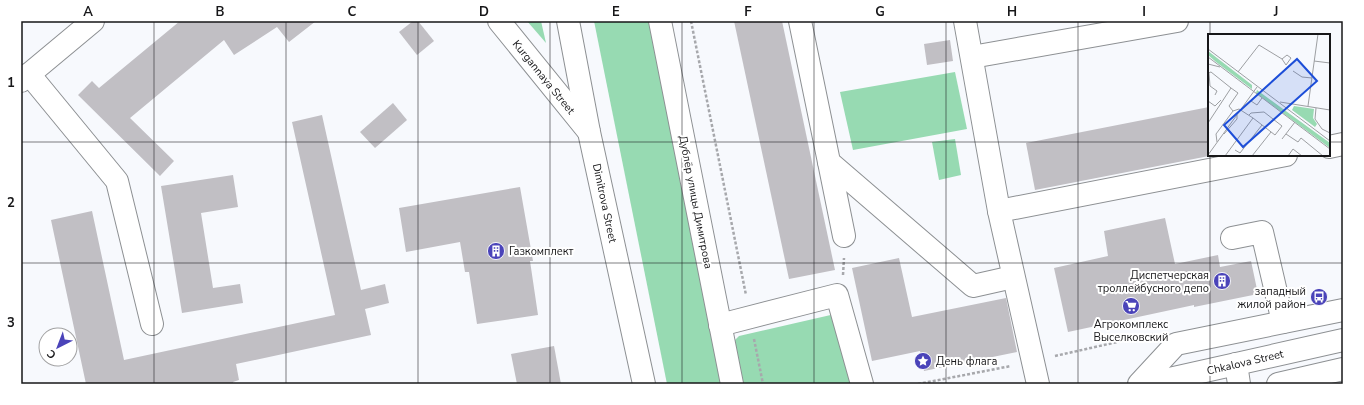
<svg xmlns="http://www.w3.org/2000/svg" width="1364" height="405" viewBox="0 0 1364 405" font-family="'Nunito Sans',sans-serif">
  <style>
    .green { fill: #97dab2 }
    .building { fill: #c1bfc4 }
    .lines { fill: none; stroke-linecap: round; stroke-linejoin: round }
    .minor-casing { stroke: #8d9093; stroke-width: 24 }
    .major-casing { stroke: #8d9093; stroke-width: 24 }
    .path { stroke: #a7a8ac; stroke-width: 2.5; stroke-dasharray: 3 2; stroke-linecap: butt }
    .minor { stroke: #fff; stroke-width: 22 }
    .major { stroke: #fff; stroke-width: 22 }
    .grid { fill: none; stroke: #171719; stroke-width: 1; stroke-opacity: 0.55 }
    .labels { text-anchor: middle; stroke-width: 4; stroke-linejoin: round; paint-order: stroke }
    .street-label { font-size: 11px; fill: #171719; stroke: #fff }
    .poi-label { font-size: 11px; fill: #171719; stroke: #fff; text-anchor: start }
    .inset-road { fill: none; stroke: #9d9fa2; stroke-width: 1 }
    .view { fill: #1d4ed8; fill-opacity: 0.15; stroke: #1d4ed8; stroke-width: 2 }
    .inset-edge { fill: none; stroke: #171719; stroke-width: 2 }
    .neatline { fill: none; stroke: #171719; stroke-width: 1.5 }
    .grid-label { font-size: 13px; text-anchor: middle; font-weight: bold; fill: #171719 }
  </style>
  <rect width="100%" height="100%" fill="#f7f9fd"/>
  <g class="green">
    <polygon points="527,21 541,21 546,43"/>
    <polygon points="594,21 652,21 724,384 667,384"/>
    <polygon points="955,72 967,129 853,150 840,92"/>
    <polygon points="955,139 961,175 939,180 932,142"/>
    <polygon points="835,314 853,384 742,384 734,341 739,336"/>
  </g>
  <g class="building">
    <polygon points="180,21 316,21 289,42 277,27 234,55 224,40 130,118 174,161 160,176 78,95 92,81 99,88"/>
    <polygon points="413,21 418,21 434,41 417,55 399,32"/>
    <polygon points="734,21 782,21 835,270 789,279"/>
    <polygon points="950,40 953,61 927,65 924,44"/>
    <polygon points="393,103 407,120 375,148 360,132"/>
    <polygon points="1209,107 1209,156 1035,190 1026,143"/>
    <polygon points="322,115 361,290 385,284 389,303 365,309 371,335 236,364 239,380 233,382 233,384 86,384 51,220 92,211 124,360 335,315 292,122"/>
    <polygon points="233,175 238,207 201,213 213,288 240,284 243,303 182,313 161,186"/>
    <polygon points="520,187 533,261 530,261 538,315 477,324 469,272 465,272 460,242 406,252 399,208"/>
    <polygon points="1165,218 1175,264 1218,255 1220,267 1251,261 1258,294 1194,307 1194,305 1068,332 1054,268 1108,256 1104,231"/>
    <polygon points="899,258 912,317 1006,298 1017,352 924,371 920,351 872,361 852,268"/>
    <polygon points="554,346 561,384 517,384 511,354"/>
  </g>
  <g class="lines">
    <g class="minor-casing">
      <g id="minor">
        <polyline points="499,21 589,132"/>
        <polyline points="660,21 732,384"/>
        <polyline points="800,21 829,162 973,286 1013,277"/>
        <polyline points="965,21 999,211"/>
        <polyline points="972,57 1177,21"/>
        <polyline points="29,74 117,181 152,324"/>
        <polyline points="21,81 93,21"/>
        <polyline points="1329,147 1343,144"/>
        <polyline points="829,162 844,236"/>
        <polyline points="1232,238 1262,232 1283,322"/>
        <polyline points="720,325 837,295 862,384"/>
        <polyline points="1236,364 1239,384"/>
        <polyline points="1038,384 999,211 1286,155"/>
        <polyline points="1139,384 1176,344 1343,310"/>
      </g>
    </g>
    <g class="major-casing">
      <g id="major">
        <polyline points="568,21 589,132 644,384"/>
        <polyline points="1147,384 1343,340"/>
        <polyline points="1278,384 1343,369"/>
      </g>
    </g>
    <g class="path">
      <polyline points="691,21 746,295"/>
      <polyline points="843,275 844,258"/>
      <polyline points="754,339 763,384"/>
      <polyline points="1055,356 1153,334"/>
      <polyline points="918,384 1011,366"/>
    </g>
    <use href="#minor" class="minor"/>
    <use href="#major" class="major"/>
  </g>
  <path class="grid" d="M154,21V384M286,21V384M418,21V384M550,21V384M682,21V384M814,21V384M946,21V384M1078,21V384M1210,21V35M21,142H1209M1329,142H1343M1210,155V384M21,263H1343"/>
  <defs>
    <g id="building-disc" transform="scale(0.9)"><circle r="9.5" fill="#4a43b9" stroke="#fff"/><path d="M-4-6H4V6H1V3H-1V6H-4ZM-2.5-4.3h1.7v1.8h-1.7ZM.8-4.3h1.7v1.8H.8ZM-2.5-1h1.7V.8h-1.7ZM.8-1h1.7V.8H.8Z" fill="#fff"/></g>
    <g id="bus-disc" transform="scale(0.9)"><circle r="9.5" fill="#4a43b9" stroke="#fff"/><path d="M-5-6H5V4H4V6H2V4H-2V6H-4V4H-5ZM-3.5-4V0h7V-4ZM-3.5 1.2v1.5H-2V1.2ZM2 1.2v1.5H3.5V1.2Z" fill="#fff"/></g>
    <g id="supermarket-disc" transform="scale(0.9)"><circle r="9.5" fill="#4a43b9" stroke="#fff"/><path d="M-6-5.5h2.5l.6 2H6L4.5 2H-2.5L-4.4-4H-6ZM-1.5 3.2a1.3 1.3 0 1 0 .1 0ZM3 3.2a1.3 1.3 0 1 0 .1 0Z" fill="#fff"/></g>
    <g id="sight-disc" transform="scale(0.9)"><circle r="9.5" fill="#4a43b9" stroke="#fff"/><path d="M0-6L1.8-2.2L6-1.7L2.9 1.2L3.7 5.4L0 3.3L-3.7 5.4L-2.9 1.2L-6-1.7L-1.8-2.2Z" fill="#fff"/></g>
  </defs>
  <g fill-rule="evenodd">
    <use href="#building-disc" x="496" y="251"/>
    <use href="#building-disc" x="1222" y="281"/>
    <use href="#bus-disc" x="1319" y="297"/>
    <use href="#supermarket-disc" x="1131" y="306"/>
    <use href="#sight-disc" x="923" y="361"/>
  </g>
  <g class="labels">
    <g class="street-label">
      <text transform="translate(544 77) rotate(51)" y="4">Kurgannaya Street</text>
      <text transform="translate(696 202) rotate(79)" y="4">Дублёр улицы Димитрова</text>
      <text transform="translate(605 203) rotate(78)" y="4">Dimitrova Street</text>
      <text transform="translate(1245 362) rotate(-13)" y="4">Chkalova Street</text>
    </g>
    <g class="poi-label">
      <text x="509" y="255">Газкомплект</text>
      <text x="1209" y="279" text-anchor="end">Диспетчерская<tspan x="1209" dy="13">троллейбусного депо</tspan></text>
      <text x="1306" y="295" text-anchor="end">западный<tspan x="1306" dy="13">жилой район</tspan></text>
      <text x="1131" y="328" text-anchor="middle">Агрокомплекс<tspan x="1131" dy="13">Выселковский</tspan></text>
      <text x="936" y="365">День флага</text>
    </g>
  </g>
  <g transform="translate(1208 34)">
    <rect width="122" height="122" fill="#f7f9fd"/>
    <path d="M0,17L44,51V55L8,28L0,21ZM49,56L122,109V114L48,59ZM86,72L106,75L105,84L109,90L107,93L84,76Z" fill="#97dab2"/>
    <path class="inset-road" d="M0,15L122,107M0,23L122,115M106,27L122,29M0,30L12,33M85,37L94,43L104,44M30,38L51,11L74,25L78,31L83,24L79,21L74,25M0,39L3,38L23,54M1,39L2,52L9,57L7,61M0,67L7,72L13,66M43,67L49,71L54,64M72,68L122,76M100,72L110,0M108,74L107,85L114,95L122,99M41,81L43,79L56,78L74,92L67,101L45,84M0,89L23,54L30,59L21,72L25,77M16,100L29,85V81M78,100L90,108L93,104L115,122M74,105L87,88M9,108L8,100L25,77L31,75L45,84L17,122M27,116L32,119L54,91M0,121L49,53M44,122L63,98M80,122L85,115L94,122"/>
    <path class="view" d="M89,25L109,47L35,113L16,91Z"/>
    <rect width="122" height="122" class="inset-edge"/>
  </g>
  <rect width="1364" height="405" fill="none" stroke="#ffffff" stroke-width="44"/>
  <g transform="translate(58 347) rotate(222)"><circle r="19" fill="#ffffff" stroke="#a2a2a3"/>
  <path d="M0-3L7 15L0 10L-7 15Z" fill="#4a43b9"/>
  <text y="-6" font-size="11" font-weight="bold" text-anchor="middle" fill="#171719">С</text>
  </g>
  <rect x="22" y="22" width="1320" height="361" class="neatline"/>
  <g class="grid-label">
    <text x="88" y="16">A</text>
    <text x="220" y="16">B</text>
    <text x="352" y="16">C</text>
    <text x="484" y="16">D</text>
    <text x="616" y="16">E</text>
    <text x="748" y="16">F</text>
    <text x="880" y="16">G</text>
    <text x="1012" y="16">H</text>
    <text x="1144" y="16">I</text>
    <text x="1276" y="16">J</text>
    <text x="11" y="87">1</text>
    <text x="11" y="207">2</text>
    <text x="11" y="327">3</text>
  </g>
</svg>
